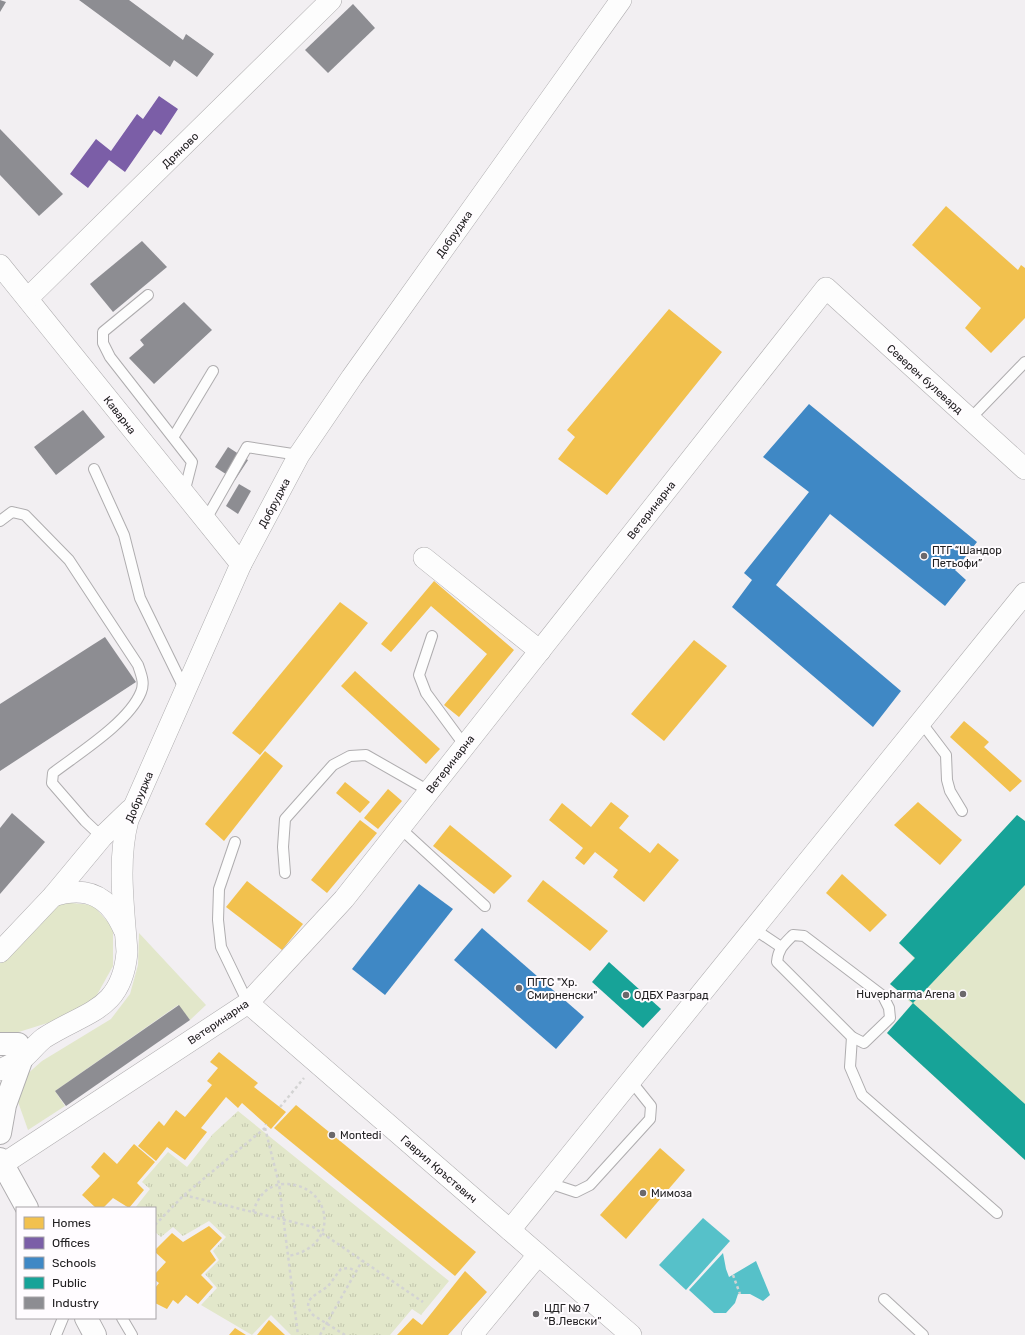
<svg xmlns="http://www.w3.org/2000/svg" width="1025" height="1335" viewBox="0 0 1025 1335" font-family="Rubik,sans-serif">
  <style>
    .grass { fill: #e2e7ca }
    .park { fill: url(#park-tufts) }
    .water { fill: #56c1c9 }
    .homes { fill: #f2c14e }
    .offices { fill: #7b5ea7 }
    .schools { fill: #3f88c5 }
    .public { fill: #17a398 }
    .industry { fill: #8d8d92 }
    .lines { fill: none; stroke-linecap: round; stroke-linejoin: round }
    .lane-casing { stroke: #afadaf; stroke-width: 12 }
    .street-casing { stroke: #afadaf; stroke-width: 22 }
    .secondary-casing { stroke: #afadaf; stroke-width: 24 }
    .path { stroke: #d3d3d3; stroke-width: 2.5; stroke-dasharray: 3 3; stroke-linecap: butt }
    .lane { stroke: #fdfdfd; stroke-width: 10 }
    .street { stroke: #fdfdfd; stroke-width: 21 }
    .secondary { stroke: #fdfdfd; stroke-width: 22 }
    .poi-dot { fill: #6b686b; stroke: #fffcff; stroke-width: 1.5 }
    .labels { text-anchor: middle; stroke-width: 4; stroke-linejoin: round; paint-order: stroke }
    .street-label { font-size: 11px; fill: #222022; stroke: #fffcff }
    .poi-label { font-size: 11px; fill: #222022; stroke: #fffcff; text-anchor: start }
  </style>
  <defs>
    <pattern id="park-tufts" width="24" height="20" patternUnits="userSpaceOnUse"><rect width="24" height="20" fill="#e2e7ca"/><path d="M3 7l-1-3M5 7V3M7 7l1-3M15 17l-1-3M17 17v-4M19 17l1-3" fill="none" stroke="#c2c6ad"/></pattern>
  </defs>
  <rect width="100%" height="100%" fill="#f2eff2"/>
  <g class="grass">
    <polygon points="1017,815 1025,821 1025,1160 887,1033 912,1004 890,984 914,958 899,943"/>
    <polygon points="61,902 93,905 113,928 113,966 93,1002 54,1021 9,1035 0,1034 0,962 39,919"/>
    <polygon points="139,933 206,1005 190,1020 178,1005 55,1091 65,1106 28,1130 17,1099 25,1076 42,1061 111,1019 130,994 138,965"/>
  </g>
  <polygon class="park" points="238,1111 449,1281 421,1315 412,1309 390,1335 291,1335 271,1315 252,1335 201,1305 217,1288 205,1274 219,1260 213,1251 226,1237 209,1221 183,1236 173,1227 161,1237 155,1232 155,1208 135,1208 150,1189 142,1182 168,1152 187,1167 213,1134"/>
  <g class="water">
    <polygon points="703,1218 730,1241 686,1290 659,1265"/>
    <polygon points="723,1253 726,1269 729,1277 756,1261 770,1295 763,1301 750,1294 738,1294 735,1303 726,1313 714,1313 689,1290"/>
  </g>
  <g class="homes">
    <polygon points="946,206 1018,270 1021,265 1025,268 1025,318 991,353 965,328 981,308 912,245"/>
    <polygon points="669,309 722,352 607,495 558,459 575,437 567,430"/>
    <polygon points="434,581 514,650 459,717 444,705 487,654 431,606 391,652 381,644"/>
    <polygon points="340,602 368,623 260,755 232,733"/>
    <polygon points="694,640 727,666 664,741 631,714"/>
    <polygon points="355,671 440,749 426,764 341,686"/>
    <polygon points="964,721 989,742 984,747 1022,781 1010,792 950,737"/>
    <polygon points="265,751 283,766 224,841 205,824"/>
    <polygon points="345,782 370,802 360,813 336,793"/>
    <polygon points="388,789 402,801 378,829 364,818"/>
    <polygon points="611,802 629,816 619,828 650,853 658,843 679,860 644,902 613,877 618,870 595,852 584,865 575,858 583,848 549,820 562,803 591,827"/>
    <polygon points="918,802 962,840 940,865 894,825"/>
    <polygon points="360,820 377,833 327,893 311,880"/>
    <polygon points="450,825 512,876 494,894 433,846"/>
    <polygon points="842,874 887,915 870,932 826,893"/>
    <polygon points="543,880 608,931 590,951 527,901"/>
    <polygon points="247,881 303,924 282,950 226,907"/>
    <polygon points="219,1052 258,1083 254,1087 286,1112 271,1129 242,1103 238,1108 226,1097 201,1128 207,1132 185,1160 167,1147 156,1161 138,1146 159,1121 164,1126 176,1110 185,1117 212,1085 207,1081 218,1068 210,1062"/>
    <polygon points="296,1105 476,1252 455,1276 274,1128"/>
    <polygon points="134,1144 155,1162 137,1183 144,1190 129,1208 113,1198 103,1208 96,1208 82,1195 100,1176 91,1167 104,1152 117,1164"/>
    <polygon points="660,1148 685,1170 626,1239 600,1215"/>
    <polygon points="209,1226 222,1238 210,1251 216,1260 201,1275 213,1287 198,1304 186,1295 178,1304 173,1300 167,1309 155,1303 155,1288 159,1283 155,1280 155,1274 166,1262 155,1252 155,1250 172,1233 183,1242"/>
    <polygon points="465,1271 487,1292 448,1335 397,1335 413,1318 422,1325"/>
    <polygon points="269,1320 285,1335 257,1335"/>
    <polygon points="235,1328 246,1335 229,1335"/>
  </g>
  <polygon class="offices" points="159,96 178,109 161,135 154,130 125,172 109,160 88,188 70,174 96,139 111,151 137,114 143,119"/>
  <g class="schools">
    <polygon points="809,404 977,542 955,570 966,580 945,606 830,514 776,585 901,691 873,727 732,607 752,580 744,573 809,492 763,457"/>
    <polygon points="419,884 453,909 385,995 352,969"/>
    <polygon points="482,928 584,1017 556,1049 454,960"/>
  </g>
  <g class="public">
    <polygon points="1017,815 1025,821 1025,885 913,1003 890,984 915,958 899,943"/>
    <polygon points="609,962 661,1009 643,1028 592,982"/>
    <polygon points="913,1003 1025,1104 1025,1160 887,1033"/>
  </g>
  <g class="industry">
    <polygon points="0,0 6,2 0,12"/>
    <polygon points="79,0 129,0 183,40 186,34 214,54 197,77 174,60 170,67"/>
    <polygon points="353,4 375,28 328,73 305,50"/>
    <polygon points="0,129 63,194 39,216 0,175"/>
    <polygon points="142,241 167,267 113,312 90,284"/>
    <polygon points="184,302 212,330 154,384 129,358 144,345 140,340"/>
    <polygon points="83,410 105,437 56,475 34,447"/>
    <polygon points="228,447 248,460 235,480 215,467"/>
    <polygon points="239,484 251,491 238,514 226,506"/>
    <polygon points="105,637 136,682 0,771 0,704"/>
    <polygon points="12,813 45,842 0,894 0,828"/>
    <polygon points="179,1005 190,1020 66,1106 55,1091"/>
  </g>
  <g class="lines">
    <g class="lane-casing">
      <g id="lane">
        <polyline points="148,295 103,332 103,343 110,357 192,462 184,493"/>
        <polyline points="970,419 1025,362"/>
        <polyline points="174,436 213,371"/>
        <polyline points="94,469 124,535 140,598 185,690"/>
        <path d="M0,521L12,512L25,515L69,560L138,665C141,674 145,683 141,692C129,722 79,753 53,773L52,783L85,821L102,837"/>
        <polyline points="205,521 247,447 299,455"/>
        <polyline points="432,636 419,675 426,693 465,746"/>
        <polyline points="921,722 946,755 947,780 950,791 962,811"/>
        <polyline points="400,828 485,906"/>
        <polyline points="235,842 219,889 218,920 221,947 248,1003"/>
        <polyline points="285,873 283,847 285,819 333,765 350,756 366,755 429,791"/>
        <polyline points="754,929 781,947"/>
        <path d="M793,935L804,936L883,996L889,1008L890,1018L864,1043L852,1037L777,962C778,949 784,944 793,935Z"/>
        <polyline points="852,1037 850,1067 862,1095 997,1213"/>
        <polyline points="549,1183 576,1192 590,1185 650,1119 651,1106 631,1081"/>
        <polyline points="884,1299 923,1335"/>
        <polyline points="122,1318 132,1335"/>
        <polyline points="56,1335 63,1318"/>
      </g>
    </g>
    <g class="street-casing">
      <g id="street">
        <polyline points="0,265 241,564"/>
        <polyline points="28,298 331,0"/>
        <polyline points="424,558 540,651"/>
        <path d="M53,896C88,885 110,897 124,930"/>
        <polyline points="0,952 53,896 102,837 130,810"/>
        <polyline points="248,1003 631,1335"/>
        <path d="M0,1070C7,1066 15,1063 22,1059C30,1053 36,1044 44,1038C86,1011 122,1011 127,952C124,909 117,862 128,820L241,564L299,455L352,377L621,0"/>
        <polyline points="3,1164 248,1003 344,899 826,288 1025,469"/>
        <polyline points="510,1230 1025,593"/>
        <polyline points="472,1335 538,1255"/>
      </g>
    </g>
    <g class="secondary-casing">
      <g id="secondary">
        <polyline points="0,1044 18,1044"/>
        <polyline points="0,1133 5,1105 22,1058"/>
        <polyline points="0,1159 27,1208"/>
        <polyline points="86,1318 95,1335"/>
      </g>
    </g>
    <g class="path">
      <polyline points="280,1107 304,1078"/>
      <polyline points="265,1128 279,1184 298,1335"/>
      <polyline points="184,1195 313,1227 423,1302"/>
      <path d="M253,1212C258,1197 267,1184 285,1184C332,1184 342,1247 288,1256"/>
      <polyline points="155,1225 184,1195 265,1128 266,1124"/>
      <polyline points="733,1275 740,1294"/>
      <polyline points="320,1335 362,1261"/>
      <path d="M345,1335L313,1315C300,1300 316,1295 327,1287C332,1282 336,1275 341,1269L349,1268L356,1271"/>
    </g>
    <use href="#lane" class="lane"/>
    <use href="#street" class="street"/>
    <use href="#secondary" class="secondary"/>
  </g>
  <g class="poi-dot">
    <circle cx="924" cy="556" r="4"/>
    <circle cx="519" cy="988" r="4"/>
    <circle cx="963" cy="994" r="4"/>
    <circle cx="626" cy="995" r="4"/>
    <circle cx="332" cy="1135" r="4"/>
    <circle cx="643" cy="1193" r="4"/>
    <circle cx="536" cy="1314" r="4"/>
  </g>
  <g class="labels">
    <g class="street-label">
      <text transform="translate(180 150) rotate(-44)" y="4">Дряново</text>
      <text transform="translate(454 234) rotate(-55)" y="4">Добруджа</text>
      <text transform="translate(925 379) rotate(42)" y="4">Северен булевард</text>
      <text transform="translate(120 415) rotate(52)" y="4">Каварна</text>
      <text transform="translate(274 503) rotate(-62)" y="4">Добруджа</text>
      <text transform="translate(651 510) rotate(-52)" y="4">Ветеринарна</text>
      <text transform="translate(450 764) rotate(-52)" y="4">Ветеринарна</text>
      <text transform="translate(139 797) rotate(-67)" y="4">Добруджа</text>
      <text transform="translate(218 1022) rotate(-34)" y="4">Ветеринарна</text>
      <text transform="translate(439 1169) rotate(41)" y="4">Гаврил Кръстевич</text>
    </g>
    <g class="poi-label">
      <text x="932" y="554">ПТГ “Шандор<tspan x="932" dy="13">Петьофи”</tspan></text>
      <text x="527" y="986">ПГТС "Хр.<tspan x="527" dy="13">Смирненски"</tspan></text>
      <text x="955" y="998" text-anchor="end">Huvepharma Arena</text>
      <text x="634" y="999">ОДБХ Разград</text>
      <text x="340" y="1139">Montedi</text>
      <text x="651" y="1197">Мимоза</text>
      <text x="544" y="1312">ЦДГ № 7<tspan x="544" dy="13">“В.Левски”</tspan></text>
    </g>
  </g>
  <rect x="16" y="1207" width="140" height="112" fill="#fffcff" stroke="#a7a4a7"/>
  <rect x="24" y="1217" width="20" height="12" fill="#f2c14e" stroke="#a7a4a7"/>
  <text x="52" y="1227" font-size="12" fill="#222022">Homes</text>
  <rect x="24" y="1237" width="20" height="12" fill="#7b5ea7" stroke="#a7a4a7"/>
  <text x="52" y="1247" font-size="12" fill="#222022">Offices</text>
  <rect x="24" y="1257" width="20" height="12" fill="#3f88c5" stroke="#a7a4a7"/>
  <text x="52" y="1267" font-size="12" fill="#222022">Schools</text>
  <rect x="24" y="1277" width="20" height="12" fill="#17a398" stroke="#a7a4a7"/>
  <text x="52" y="1287" font-size="12" fill="#222022">Public</text>
  <rect x="24" y="1297" width="20" height="12" fill="#8d8d92" stroke="#a7a4a7"/>
  <text x="52" y="1307" font-size="12" fill="#222022">Industry</text>
</svg>
